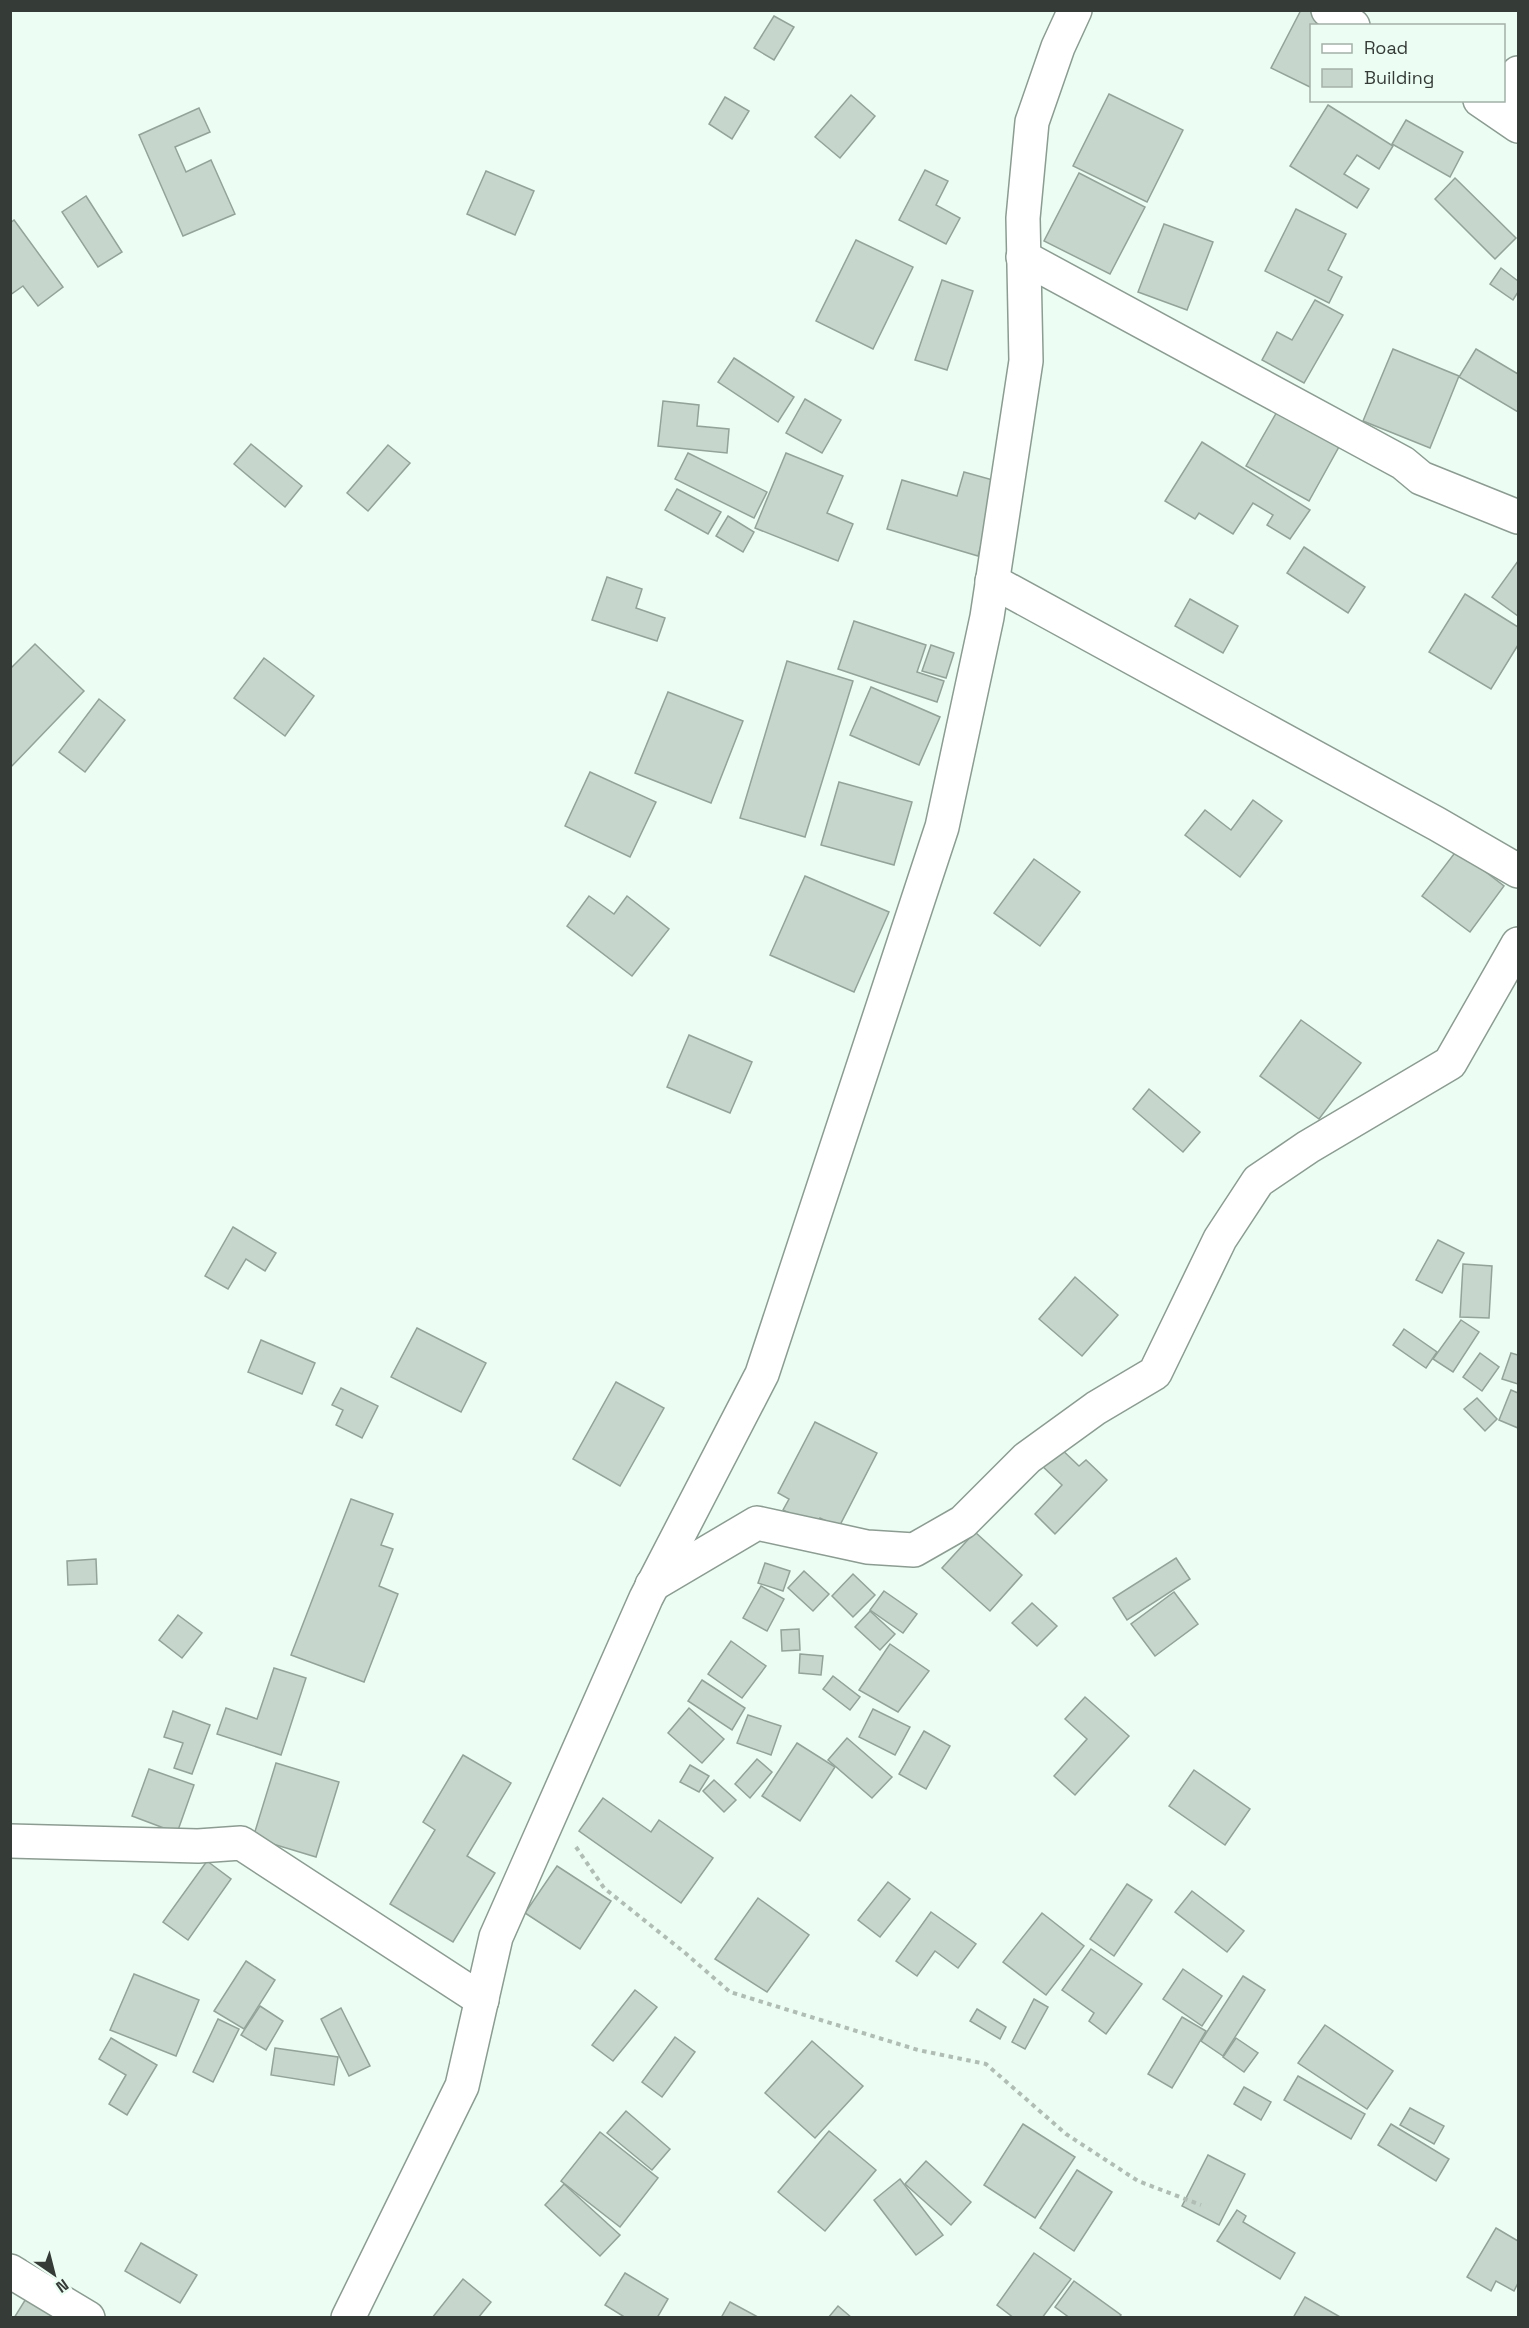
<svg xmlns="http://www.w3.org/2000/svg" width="1529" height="2328" viewBox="0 0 1529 2328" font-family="'Space Grotesk',sans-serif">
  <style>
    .building { fill: #c6d6cc; stroke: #93a399; stroke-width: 1.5 }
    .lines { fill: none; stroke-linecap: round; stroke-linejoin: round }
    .minor-casing { stroke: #8c9c92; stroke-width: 36 }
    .path { stroke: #b0bdb5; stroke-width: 4; stroke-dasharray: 4.5 4.5; stroke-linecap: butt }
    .minor { stroke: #fff; stroke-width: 33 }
  </style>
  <rect width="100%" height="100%" fill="#ecfdf3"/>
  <g class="building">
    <polygon points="1301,10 1315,10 1344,26 1312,26 1312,88 1271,68"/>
    <polygon points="774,16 794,27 774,60 754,48"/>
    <polygon points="1109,94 1183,130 1147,202 1073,166"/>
    <polygon points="851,95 875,116 840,158 815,137"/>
    <polygon points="725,97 749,111 732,139 709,124"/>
    <polygon points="1328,105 1393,146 1379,169 1357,155 1344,174 1369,189 1357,208 1290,166"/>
    <polygon points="199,108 210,132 175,147 186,172 211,160 235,214 183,236 139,135"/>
    <polygon points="1406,120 1463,152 1450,177 1392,144"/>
    <polygon points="925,170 948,181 936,205 960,218 946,244 899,220"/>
    <polygon points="486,171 534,191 515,235 467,214"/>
    <polygon points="1079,173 1145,207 1110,274 1044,241"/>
    <polygon points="1455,178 1516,238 1495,259 1435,199"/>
    <polygon points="86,196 122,252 98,267 62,212"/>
    <polygon points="1296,209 1346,234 1328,270 1342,277 1329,303 1265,271"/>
    <polygon points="14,220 63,287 38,306 23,286 10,295 10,223"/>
    <polygon points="1164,224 1213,242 1187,310 1138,292"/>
    <polygon points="856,240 913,267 873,349 816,321"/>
    <polygon points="1501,268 1518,281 1518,292 1513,300 1490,284"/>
    <polygon points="942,280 973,291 947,370 915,360"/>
    <polygon points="1315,300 1343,315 1304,383 1262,360 1277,332 1292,340"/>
    <polygon points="1393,349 1459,376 1430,448 1363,421"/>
    <polygon points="1476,349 1518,374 1518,412 1459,377"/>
    <polygon points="734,358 794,397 778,422 718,382"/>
    <polygon points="805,399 841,420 822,453 786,433"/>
    <polygon points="663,401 699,405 697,426 729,429 727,453 658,446"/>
    <polygon points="1278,410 1340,445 1309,501 1246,466"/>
    <polygon points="1202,442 1310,510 1290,539 1267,525 1273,515 1253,503 1233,534 1199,513 1195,519 1165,501"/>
    <polygon points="251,444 302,486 285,507 234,464"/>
    <polygon points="388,445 410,463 368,511 347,493"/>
    <polygon points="688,453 767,492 754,518 675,479"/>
    <polygon points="786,453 843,476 827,513 853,524 838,561 755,528"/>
    <polygon points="964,472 1000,482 978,556 887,529 902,480 957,496"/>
    <polygon points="677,489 721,512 708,534 665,510"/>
    <polygon points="728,516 754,532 743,552 716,536"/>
    <polygon points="1304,547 1365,587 1348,613 1287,573"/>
    <polygon points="1518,561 1518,616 1492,597"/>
    <polygon points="607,577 642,589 636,608 665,618 657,641 592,620"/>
    <polygon points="1465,594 1518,627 1518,645 1491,689 1429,652"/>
    <polygon points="1190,599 1238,626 1223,653 1175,626"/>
    <polygon points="854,621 926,645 917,672 944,681 937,702 838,669"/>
    <polygon points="35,644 84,691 10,768 10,669"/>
    <polygon points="931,645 954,653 946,678 922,671"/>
    <polygon points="264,658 314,696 285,736 234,698"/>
    <polygon points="787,661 853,681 805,837 740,818"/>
    <polygon points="871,687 940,717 919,765 850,735"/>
    <polygon points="668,692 743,721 711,803 635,773"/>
    <polygon points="99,699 125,720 85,772 59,752"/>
    <polygon points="590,772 656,802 630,857 565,826"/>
    <polygon points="839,782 912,802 894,865 821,845"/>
    <polygon points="1253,800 1282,821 1240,877 1185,835 1205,810 1231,830"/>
    <polygon points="1457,850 1504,886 1470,932 1422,896"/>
    <polygon points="1034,859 1080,892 1040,946 994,913"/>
    <polygon points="805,876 889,912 854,992 770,955"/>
    <polygon points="589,896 614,914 627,896 669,929 632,976 567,926"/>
    <polygon points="1301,1020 1361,1063 1319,1119 1260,1076"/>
    <polygon points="689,1035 752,1062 730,1113 667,1087"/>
    <polygon points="1149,1089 1200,1132 1183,1152 1133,1109"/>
    <polygon points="233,1227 276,1253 265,1271 246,1259 228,1289 205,1276"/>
    <polygon points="1438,1240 1464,1253 1442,1293 1416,1280"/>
    <polygon points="1463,1264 1492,1266 1489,1318 1460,1317"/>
    <polygon points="1075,1277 1118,1315 1082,1356 1039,1319"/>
    <polygon points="1461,1320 1479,1332 1453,1372 1433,1359"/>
    <polygon points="417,1328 486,1363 461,1412 391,1377"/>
    <polygon points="1404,1329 1437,1352 1426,1368 1393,1345"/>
    <polygon points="261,1340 315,1363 302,1394 248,1372"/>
    <polygon points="1480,1353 1499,1367 1482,1391 1463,1377"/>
    <polygon points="1511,1353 1518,1355 1518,1384 1502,1379"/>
    <polygon points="616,1382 664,1408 620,1486 573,1459"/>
    <polygon points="341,1388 378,1406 362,1438 336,1425 343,1410 332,1405"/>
    <polygon points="1511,1390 1518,1393 1518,1428 1499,1420"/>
    <polygon points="1477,1398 1497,1419 1485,1431 1464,1409"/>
    <polygon points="815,1422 877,1453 839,1527 820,1518 816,1526 783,1510 789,1499 778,1493"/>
    <polygon points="1056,1444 1079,1466 1086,1460 1107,1480 1055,1534 1035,1514 1062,1485 1038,1462"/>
    <polygon points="351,1499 393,1514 381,1545 393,1549 379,1586 398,1594 364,1682 291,1655"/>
    <polygon points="975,1532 1022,1575 990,1611 942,1568"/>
    <polygon points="1176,1558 1190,1579 1127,1620 1113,1598"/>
    <polygon points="96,1559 97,1584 68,1585 67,1561"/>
    <polygon points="765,1563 790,1571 783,1591 758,1583"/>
    <polygon points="804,1571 829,1594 813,1611 788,1588"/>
    <polygon points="853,1574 875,1595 853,1617 832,1596"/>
    <polygon points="761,1586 784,1599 767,1631 743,1618"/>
    <polygon points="884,1591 917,1614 903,1633 870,1610"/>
    <polygon points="1174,1592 1198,1624 1155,1656 1131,1624"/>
    <polygon points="1032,1603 1057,1626 1037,1646 1012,1623"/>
    <polygon points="870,1611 895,1634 880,1650 855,1627"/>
    <polygon points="178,1615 202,1633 182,1658 159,1640"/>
    <polygon points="799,1629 800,1650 782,1651 781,1630"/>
    <polygon points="731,1641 766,1666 742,1698 708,1674"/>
    <polygon points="890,1644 929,1671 898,1712 859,1690"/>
    <polygon points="800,1654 823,1656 821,1675 799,1673"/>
    <polygon points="274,1668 306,1678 281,1755 217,1734 226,1708 257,1719"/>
    <polygon points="833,1676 860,1697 850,1710 823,1689"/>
    <polygon points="702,1680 745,1708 732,1730 688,1701"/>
    <polygon points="1085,1697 1129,1736 1075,1795 1054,1776 1087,1739 1065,1719"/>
    <polygon points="689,1708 724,1739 702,1763 668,1733"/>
    <polygon points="873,1709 910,1727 895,1755 859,1737"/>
    <polygon points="173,1711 210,1725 192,1774 174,1768 183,1743 164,1737"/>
    <polygon points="748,1715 781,1726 771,1755 737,1743"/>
    <polygon points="924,1731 950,1746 926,1789 899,1774"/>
    <polygon points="847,1738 892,1777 872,1798 828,1760"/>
    <polygon points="797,1743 835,1767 800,1821 762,1796"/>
    <polygon points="463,1755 511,1783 467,1856 495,1873 453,1942 390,1904 435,1830 423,1822"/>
    <polygon points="757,1759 772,1772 750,1798 735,1784"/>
    <polygon points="276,1763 339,1782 316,1857 253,1838"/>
    <polygon points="690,1765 709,1776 699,1792 680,1782"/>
    <polygon points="149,1769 194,1785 177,1833 132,1816"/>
    <polygon points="1194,1770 1250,1809 1225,1845 1169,1806"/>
    <polygon points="714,1780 736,1800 724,1812 703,1791"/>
    <polygon points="603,1798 651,1832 659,1820 713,1858 681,1903 579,1831"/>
    <polygon points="207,1861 231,1879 188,1940 163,1922"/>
    <polygon points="557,1866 611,1901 580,1949 525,1913"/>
    <polygon points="888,1882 910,1899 880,1937 858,1920"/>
    <polygon points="1127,1884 1152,1900 1114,1956 1090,1939"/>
    <polygon points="1192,1891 1244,1931 1227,1952 1175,1912"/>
    <polygon points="758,1898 809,1935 767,1992 715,1959"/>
    <polygon points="931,1912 976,1944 958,1968 935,1951 917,1976 896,1961"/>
    <polygon points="1042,1913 1084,1946 1046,1995 1003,1962"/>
    <polygon points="1091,1949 1142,1984 1106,2034 1089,2021 1094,2013 1062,1990"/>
    <polygon points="246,1961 275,1980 244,2029 214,2011"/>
    <polygon points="1183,1969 1222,1996 1202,2026 1163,1999"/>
    <polygon points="134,1974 199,2000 176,2056 110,2030"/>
    <polygon points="1243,1976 1265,1990 1223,2056 1201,2041"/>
    <polygon points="635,1990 657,2007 613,2061 592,2045"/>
    <polygon points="1034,1999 1048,2007 1025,2049 1012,2042"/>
    <polygon points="260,2006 283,2021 266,2050 241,2035"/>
    <polygon points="341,2008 370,2066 349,2076 321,2019"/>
    <polygon points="977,2009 1006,2027 1000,2039 970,2021"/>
    <polygon points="1182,2017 1206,2031 1172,2088 1148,2074"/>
    <polygon points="218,2019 239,2029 213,2082 193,2072"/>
    <polygon points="1325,2025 1393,2071 1367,2109 1298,2063"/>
    <polygon points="675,2037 695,2052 662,2097 642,2082"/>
    <polygon points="111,2038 157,2065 127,2115 109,2104 126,2075 99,2059"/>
    <polygon points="1236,2038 1258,2053 1244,2072 1223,2057"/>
    <polygon points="812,2041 863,2086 815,2138 765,2093"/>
    <polygon points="275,2048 338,2057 334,2085 271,2075"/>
    <polygon points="1298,2076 1365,2114 1351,2139 1284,2100"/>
    <polygon points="1244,2087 1271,2102 1261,2120 1234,2104"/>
    <polygon points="1410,2108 1444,2126 1434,2144 1400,2125"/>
    <polygon points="626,2111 670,2149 652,2170 607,2133"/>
    <polygon points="1023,2124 1075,2157 1035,2218 984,2185"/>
    <polygon points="1391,2124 1449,2159 1436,2181 1378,2145"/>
    <polygon points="829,2131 876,2170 825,2231 778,2192"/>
    <polygon points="600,2132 658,2178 620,2227 561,2181"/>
    <polygon points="1208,2155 1245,2174 1219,2225 1182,2206"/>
    <polygon points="926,2161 971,2202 951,2225 905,2184"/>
    <polygon points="1077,2170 1112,2192 1074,2251 1040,2228"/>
    <polygon points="900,2179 943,2235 916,2255 874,2200"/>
    <polygon points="564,2184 620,2235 600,2256 545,2205"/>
    <polygon points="1237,2210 1246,2216 1243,2222 1295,2253 1280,2279 1217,2241"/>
    <polygon points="1496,2228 1518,2241 1518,2283 1514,2291 1496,2281 1491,2291 1467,2277"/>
    <polygon points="141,2243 197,2275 180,2303 125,2271"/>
    <polygon points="1034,2253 1071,2279 1042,2318 1014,2318 997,2305"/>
    <polygon points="625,2273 668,2299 657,2318 626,2318 605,2305"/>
    <polygon points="463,2279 491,2302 478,2318 432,2318"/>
    <polygon points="1074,2281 1121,2315 1119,2318 1070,2318 1055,2307"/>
    <polygon points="27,2297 58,2318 14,2318"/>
    <polygon points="1305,2297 1342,2318 1293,2318"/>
    <polygon points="730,2302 758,2317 721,2318"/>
    <polygon points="838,2306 852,2318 828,2318"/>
  </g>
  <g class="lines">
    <g class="minor-casing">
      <g id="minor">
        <polyline points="1328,10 1353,26"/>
        <polyline points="1480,100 1518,126"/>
        <polyline points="1504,100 1518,73"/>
        <polyline points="1023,257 1403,463 1421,478 1518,517"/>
        <polyline points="992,581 1437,824 1518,871"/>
        <polyline points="652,1585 757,1523 867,1547 914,1550 963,1522 1027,1458 1096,1408 1155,1373 1220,1239 1258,1181 1308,1147 1450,1063 1518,944"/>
        <polyline points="10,1841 198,1846 241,1843 482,2000"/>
        <polyline points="10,2271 88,2318"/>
        <polyline points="348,2318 462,2086 496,1937 646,1598 762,1374 942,827 987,617 1026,361 1023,218 1032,122 1058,47 1075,10"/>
      </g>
    </g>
    <polyline class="path" points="576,1847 604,1888 684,1952 730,1992 918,2050 986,2064 1066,2134 1138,2181 1201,2205"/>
    <use href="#minor" class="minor"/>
  </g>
  <rect width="1529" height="2328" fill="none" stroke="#353c38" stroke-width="24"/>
  <rect x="1310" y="24" width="195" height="78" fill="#ecfdf3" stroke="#a3b0a8" stroke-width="1.5"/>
  <rect x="1322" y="44" width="30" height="9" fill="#ffffff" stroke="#a3b0a8" stroke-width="1.5"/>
  <text x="1364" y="54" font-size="18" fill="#353c38">Road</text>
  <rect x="1322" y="69" width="30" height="18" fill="#c6d6cc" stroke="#a3b0a8" stroke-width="1.5"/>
  <text x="1364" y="84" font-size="18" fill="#353c38">Building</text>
  <g transform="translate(54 2274) rotate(145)" stroke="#ecfdf3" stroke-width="4.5" paint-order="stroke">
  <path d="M0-4.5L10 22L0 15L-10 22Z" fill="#353c38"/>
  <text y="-9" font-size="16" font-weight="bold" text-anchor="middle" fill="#353c38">N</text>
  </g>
</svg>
